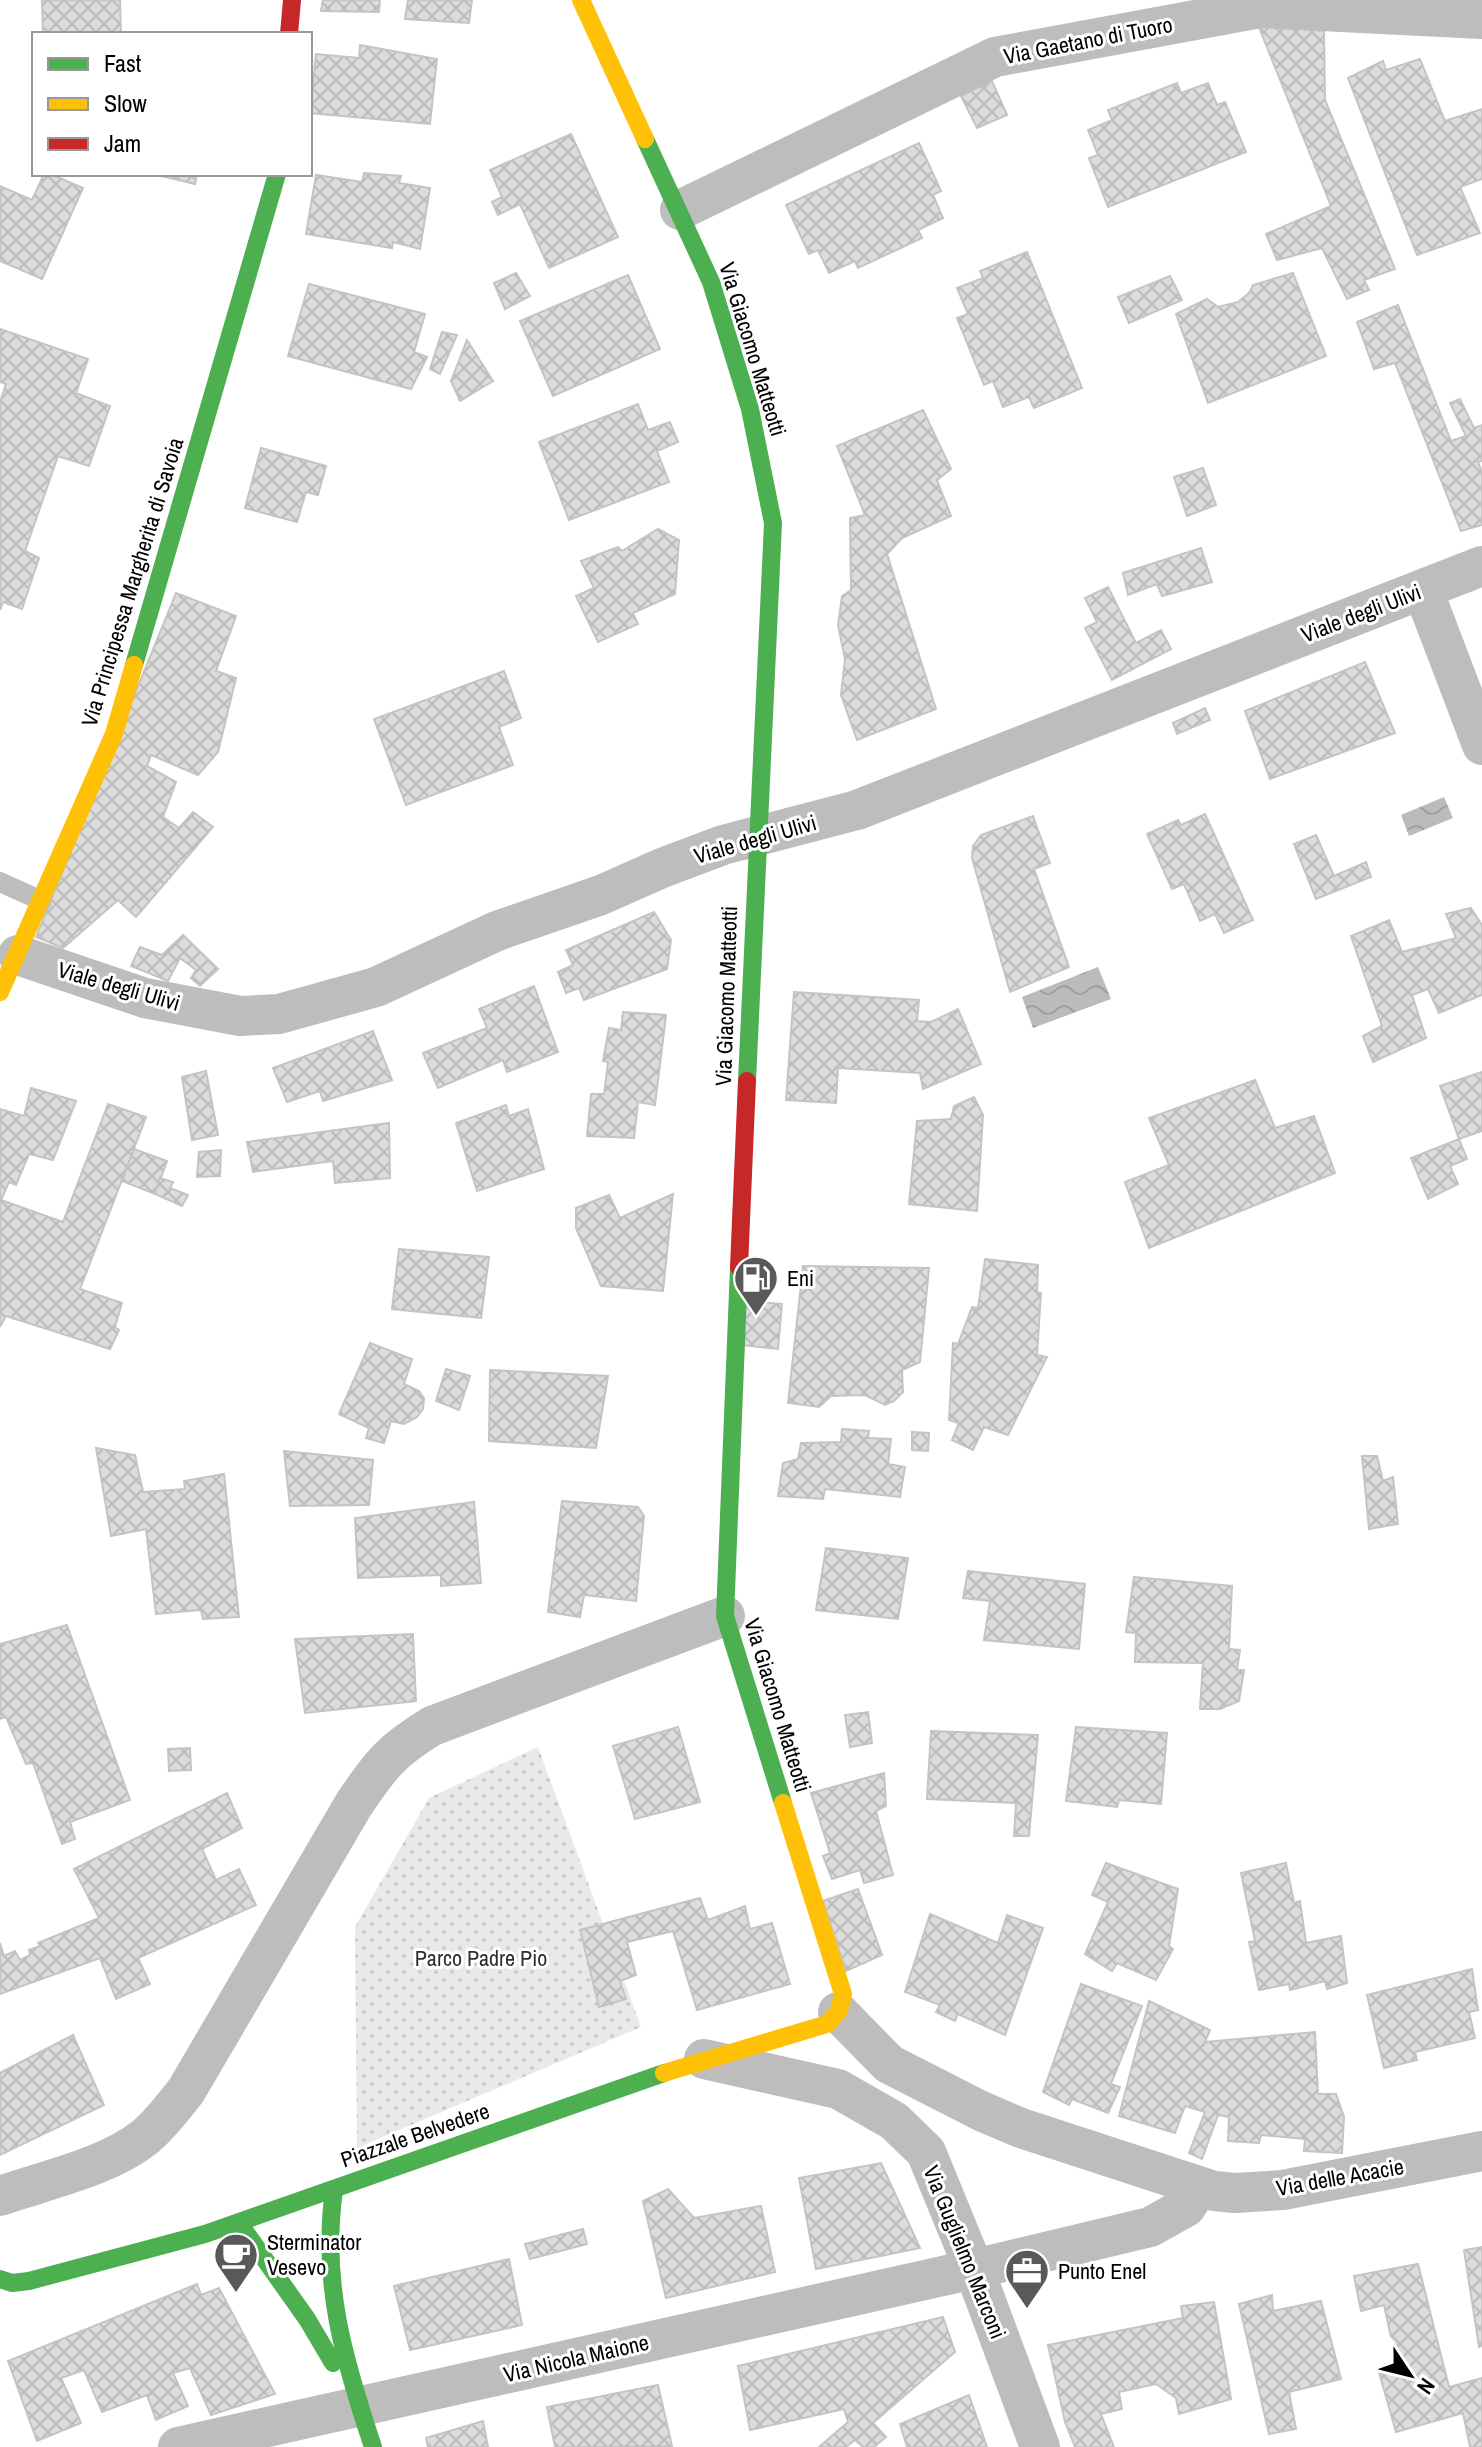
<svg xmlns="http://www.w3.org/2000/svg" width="1482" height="2447" viewBox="0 0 1482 2447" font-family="'Archivo Narrow',sans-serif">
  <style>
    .green { fill: url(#green-dots) }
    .water { fill: url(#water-waves) }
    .building { fill: url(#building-cross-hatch); stroke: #c4c4c4; stroke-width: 2 }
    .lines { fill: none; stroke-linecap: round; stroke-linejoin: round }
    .lane { stroke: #bdbdbd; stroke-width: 20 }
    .street { stroke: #bdbdbd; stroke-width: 40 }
    .fast { stroke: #4caf50; stroke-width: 18 }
    .slow { stroke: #ffc107; stroke-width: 18 }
    .jam { stroke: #c62828; stroke-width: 18 }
    .labels { text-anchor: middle; stroke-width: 6; stroke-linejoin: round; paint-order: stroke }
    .street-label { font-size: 22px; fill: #000; stroke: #fff }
    .poi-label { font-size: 22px; fill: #000; stroke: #fff; text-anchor: start }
    .park-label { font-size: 22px; fill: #2e2e2e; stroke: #fff }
  </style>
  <defs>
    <pattern id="green-dots" width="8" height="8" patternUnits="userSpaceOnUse" patternTransform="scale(2)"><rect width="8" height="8" fill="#e9e9e9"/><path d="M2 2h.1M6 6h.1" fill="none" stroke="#c6c6c6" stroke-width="1.8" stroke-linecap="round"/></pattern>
    <pattern id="water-waves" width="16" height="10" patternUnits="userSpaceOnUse" patternTransform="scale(2)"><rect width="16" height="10" fill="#bbb"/><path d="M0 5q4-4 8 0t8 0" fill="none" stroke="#9f9f9f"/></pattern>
    <pattern id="building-cross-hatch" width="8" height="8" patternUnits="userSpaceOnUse" patternTransform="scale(2)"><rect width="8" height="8" fill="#dcdcdc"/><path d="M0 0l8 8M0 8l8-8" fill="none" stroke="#bbb"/></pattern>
  </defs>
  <rect width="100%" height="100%" fill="#fff"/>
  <polygon class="green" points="538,1747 641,2027 357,2148 355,1927 429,1798"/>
  <g class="water">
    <polygon points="1444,797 1453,818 1409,836 1401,815"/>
    <polygon points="1098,967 1111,999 1033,1028 1022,997"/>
  </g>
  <g class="building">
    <polygon points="42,0 120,0 121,34 43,34"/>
    <polygon points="323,0 380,0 379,12 321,11"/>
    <polygon points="408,0 472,0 469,23 405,19"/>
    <polygon points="1258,25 1324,31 1325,100 1395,269 1364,280 1369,290 1347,299 1322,248 1277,260 1266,234 1331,206"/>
    <polygon points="360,45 437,59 430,124 310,113 316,54 359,58"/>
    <polygon points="1420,59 1445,121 1482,109 1482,179 1460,187 1480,233 1417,255 1348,78 1383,61 1386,70"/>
    <polygon points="992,81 1007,115 977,128 961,96"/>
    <polygon points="1177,83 1181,93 1208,83 1217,105 1225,102 1246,152 1108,207 1089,158 1098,155 1088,130 1112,120 1108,110"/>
    <polygon points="571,134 618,237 549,268 520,204 498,215 492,202 502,197 490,170"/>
    <polygon points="919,143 941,191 933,195 943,218 918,230 922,238 858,268 855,261 829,273 818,250 809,254 786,205"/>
    <polygon points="364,173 401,176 399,183 430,188 420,249 393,242 392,248 306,234 316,175 362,182"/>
    <polygon points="44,174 51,174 83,188 42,279 0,261 0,186 32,200"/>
    <polygon points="153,174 197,174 195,184"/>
    <polygon points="1027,252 1082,388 1034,408 1029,397 1003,407 993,381 984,385 957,318 968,314 957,288 983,278 980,271"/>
    <polygon points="516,273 530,296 505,309 494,283"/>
    <polygon points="1293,273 1326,356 1208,403 1176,314 1207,299 1218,307 1238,302 1249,293 1253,285"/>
    <polygon points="628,275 660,349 553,396 520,321"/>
    <polygon points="1170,276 1182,300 1129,323 1118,297"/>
    <polygon points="309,284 425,314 414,352 427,357 411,389 288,356"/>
    <polygon points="1398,305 1451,441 1466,436 1450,403 1460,399 1474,428 1482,425 1482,461 1478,462 1482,472 1482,525 1461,531 1395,363 1374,369 1357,322"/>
    <polygon points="0,329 88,359 76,393 110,406 89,466 58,456 25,551 39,558 22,609 3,602 0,610 0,402 6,384 0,382"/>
    <polygon points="442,332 457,335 440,374 430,369"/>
    <polygon points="467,340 493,381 460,401 451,381"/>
    <polygon points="638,404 648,430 670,422 678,442 657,451 669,482 569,520 539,442"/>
    <polygon points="923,410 951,469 937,480 951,516 902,538 887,554 936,709 857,740 841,695 845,659 838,625 842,596 851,590 850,518 865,515 837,446"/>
    <polygon points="261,448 326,466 318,495 306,492 297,522 245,508"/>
    <polygon points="1203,468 1216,505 1187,516 1174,477"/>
    <polygon points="658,529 679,540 675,594 633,613 638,624 598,642 576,596 594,588 581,561 618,547 622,551"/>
    <polygon points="1201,548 1212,582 1162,596 1157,584 1128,595 1123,573"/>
    <polygon points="1108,587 1136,643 1161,630 1171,649 1112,680 1085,628 1097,622 1085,598"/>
    <polygon points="176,593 236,616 216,671 236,678 218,752 198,775 151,755 147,766 176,782 163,817 179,828 193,812 213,827 136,917 118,900 63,948 36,937"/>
    <polygon points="1365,662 1395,733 1270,779 1245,711"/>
    <polygon points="504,671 521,718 499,727 513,765 406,805 374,719"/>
    <polygon points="1205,708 1210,720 1177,734 1173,723"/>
    <polygon points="1205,814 1253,920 1224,933 1215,914 1200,921 1184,884 1172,889 1147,834 1178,820 1181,825"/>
    <polygon points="1033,816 1050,863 1034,869 1069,967 1010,992 972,858 973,846 981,835"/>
    <polygon points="1316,835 1334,876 1366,862 1371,877 1316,899 1294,844"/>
    <polygon points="1471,908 1482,925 1482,995 1439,1013 1428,989 1412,995 1426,1038 1373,1062 1363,1036 1382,1026 1351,936 1389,920 1402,952 1456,938 1446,914"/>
    <polygon points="654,912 671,940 667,969 584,1000 579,988 566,993 558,972 573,965 566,950"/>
    <polygon points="183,935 218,969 200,986 191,978 196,970 180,958 168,981 131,966 140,947 162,955"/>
    <polygon points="534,986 558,1052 507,1072 503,1060 438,1088 423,1053 487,1028 479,1009"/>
    <polygon points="794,992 919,1000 917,1021 931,1022 958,1009 981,1064 923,1089 920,1073 838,1068 836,1103 786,1100"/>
    <polygon points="623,1012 666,1015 655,1105 638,1102 634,1138 587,1136 591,1094 604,1094 608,1062 603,1061 609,1028 621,1030"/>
    <polygon points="373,1031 392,1080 323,1101 320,1091 287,1102 273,1068"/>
    <polygon points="206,1071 218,1135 192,1140 182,1077"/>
    <polygon points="1482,1072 1482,1131 1459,1139 1440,1086"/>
    <polygon points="1255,1080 1275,1128 1314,1116 1335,1173 1149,1248 1125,1182 1169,1165 1149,1118"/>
    <polygon points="31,1088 76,1101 53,1160 29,1154 16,1185 9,1182 1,1200 63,1222 108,1104 146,1117 80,1289 122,1303 115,1327 119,1330 110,1349 6,1316 0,1327 0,1109 24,1116"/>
    <polygon points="974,1097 983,1115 977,1211 909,1204 917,1121 951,1119 954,1106"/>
    <polygon points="506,1105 509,1116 528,1109 544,1169 477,1191 456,1123"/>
    <polygon points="389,1123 390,1178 335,1183 333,1161 253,1172 247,1142"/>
    <polygon points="1459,1139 1467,1159 1450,1166 1458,1184 1428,1199 1411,1158"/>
    <polygon points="134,1149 167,1161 155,1194 122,1181"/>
    <polygon points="221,1150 220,1176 197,1177 199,1152"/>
    <polygon points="160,1178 173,1182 170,1188 188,1195 182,1206 155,1194"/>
    <polygon points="673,1194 663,1291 601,1286 576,1228 576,1208 609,1195 620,1218"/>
    <polygon points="399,1249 489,1257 481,1318 392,1309"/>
    <polygon points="985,1259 1038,1265 1037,1292 1041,1293 1037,1355 1047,1357 1008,1435 984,1427 973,1450 952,1440 959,1423 949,1420 953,1343 958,1344 972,1307 978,1308"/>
    <polygon points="803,1266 929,1268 920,1362 902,1370 903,1392 894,1401 885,1405 865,1395 831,1396 819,1407 788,1403"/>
    <polygon points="746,1301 782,1304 778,1349 742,1345"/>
    <polygon points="370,1343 412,1359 404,1384 419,1391 424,1398 423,1409 417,1417 404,1424 391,1421 384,1443 366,1438 369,1428 339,1414"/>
    <polygon points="446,1369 470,1376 459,1410 436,1401"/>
    <polygon points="490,1370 608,1376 596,1448 489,1441"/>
    <polygon points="842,1429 869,1431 868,1438 891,1439 888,1464 905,1467 900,1497 825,1489 823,1499 778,1496 783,1463 798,1459 801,1443 841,1442"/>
    <polygon points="912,1432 929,1433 928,1451 912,1450"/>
    <polygon points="96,1448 135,1455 143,1492 185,1489 184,1481 224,1474 239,1617 203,1619 201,1610 156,1614 146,1529 111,1536"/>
    <polygon points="284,1451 373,1460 369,1505 290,1506"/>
    <polygon points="1362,1456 1377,1456 1383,1481 1393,1477 1398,1524 1369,1529"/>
    <polygon points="562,1501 638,1507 644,1516 636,1601 584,1595 580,1617 548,1612"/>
    <polygon points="474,1502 481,1583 441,1586 441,1575 358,1578 355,1518"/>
    <polygon points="826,1548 908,1558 898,1619 816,1610"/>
    <polygon points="968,1571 1085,1584 1079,1649 984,1640 990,1601 963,1598"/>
    <polygon points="1134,1577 1232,1586 1229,1649 1240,1650 1237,1670 1244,1670 1239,1701 1220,1709 1200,1709 1203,1663 1135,1662 1136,1633 1126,1632"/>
    <polygon points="67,1625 130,1800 70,1822 75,1839 62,1844 33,1763 26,1764 6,1717 0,1719 0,1644"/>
    <polygon points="413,1634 416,1701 305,1713 295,1639"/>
    <polygon points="868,1712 872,1743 850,1747 845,1715"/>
    <polygon points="678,1727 700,1802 635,1819 613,1746"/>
    <polygon points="1076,1727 1167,1733 1161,1804 1119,1800 1117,1807 1066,1801"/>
    <polygon points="931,1731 1038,1735 1029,1836 1014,1836 1016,1803 927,1799"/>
    <polygon points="190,1748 191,1770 169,1771 168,1749"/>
    <polygon points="884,1773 886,1806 876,1811 893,1875 864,1883 860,1870 832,1879 823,1856 830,1853 811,1793"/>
    <polygon points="227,1793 242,1828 202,1849 216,1880 239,1869 256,1905 138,1958 150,1984 116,1999 100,1958 0,1994 0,1943 4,1956 15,1951 20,1960 30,1955 29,1950 40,1946 38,1943 99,1918 74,1869"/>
    <polygon points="1106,1863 1178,1889 1169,1946 1173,1949 1156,1980 1117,1963 1112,1971 1085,1954 1108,1902 1092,1895"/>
    <polygon points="1286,1863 1294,1903 1300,1901 1306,1943 1341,1936 1347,1983 1327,1989 1325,1981 1290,1990 1289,1984 1259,1990 1249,1942 1255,1941 1241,1873"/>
    <polygon points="858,1889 882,1955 846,1971 823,1901"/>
    <polygon points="700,1898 708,1920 745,1906 750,1929 772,1923 790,1984 697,2010 673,1931 627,1942 636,1975 620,1981 626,1999 599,2007 580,1930"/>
    <polygon points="930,1914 998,1943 1007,1915 1043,1928 1005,2035 958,2014 955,2021 936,2012 940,2005 905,1992"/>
    <polygon points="1472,1969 1478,2010 1469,2012 1475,2038 1415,2052 1417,2060 1384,2068 1367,1995"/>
    <polygon points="1081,1984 1142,2006 1111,2084 1120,2087 1108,2113 1072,2099 1069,2105 1043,2092"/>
    <polygon points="1149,2001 1210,2030 1205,2042 1315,2032 1318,2094 1336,2094 1344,2117 1342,2153 1304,2151 1305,2139 1261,2135 1259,2143 1228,2141 1229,2117 1218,2115 1202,2159 1189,2153 1205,2112 1185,2106 1175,2133 1119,2116"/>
    <polygon points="73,2035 104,2105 0,2155 0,2073"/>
    <polygon points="881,2163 920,2248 816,2269 799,2178"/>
    <polygon points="668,2189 694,2218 761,2206 775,2272 666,2298 643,2201"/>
    <polygon points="583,2229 587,2244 530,2259 525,2244"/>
    <polygon points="1482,2247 1482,2346 1479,2347 1464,2250"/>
    <polygon points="509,2259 522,2325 410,2350 394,2286"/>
    <polygon points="1418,2264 1449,2387 1482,2378 1482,2447 1470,2447 1463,2413 1396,2432 1378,2369 1397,2365 1384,2305 1361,2311 1354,2276"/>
    <polygon points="197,2284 201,2295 219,2288 275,2394 211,2415 190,2368 173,2373 188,2406 156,2420 147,2395 102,2412 84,2370 61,2378 81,2423 37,2441 8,2361"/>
    <polygon points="1272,2295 1273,2311 1321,2301 1341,2379 1289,2392 1296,2429 1269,2434 1239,2304"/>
    <polygon points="1214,2302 1231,2399 1179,2414 1176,2398 1156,2384 1119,2392 1122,2409 1101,2414 1114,2447 1075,2447 1065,2422 1048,2345 1183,2318 1181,2306"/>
    <polygon points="943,2317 955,2352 873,2423 886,2437 874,2447 863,2447 855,2440 846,2447 819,2447 848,2422 844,2409 750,2430 738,2366"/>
    <polygon points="658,2385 672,2446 555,2447 547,2407"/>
    <polygon points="969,2395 987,2447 907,2447 900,2424"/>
    <polygon points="483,2421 488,2447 428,2447 426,2438"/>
  </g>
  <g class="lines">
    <polyline class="lane" points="0,882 42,901"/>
    <g class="street">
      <polyline points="680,210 995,57 1260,8 1482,19"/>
      <polyline points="1423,590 1482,745"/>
      <polyline points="18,955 145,998 240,1016 279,1014 376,987 497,931 601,895 662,868 723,845 857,810 1482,566"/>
      <polyline points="838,2012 889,2064 981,2111 1021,2128 1214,2191 1235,2193 1283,2190 1482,2151"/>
      <polyline points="704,2059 838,2089 894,2121 926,2152 974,2269 1040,2447"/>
      <path d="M0,2196C45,2180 108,2167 145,2137C161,2124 173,2107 186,2091L354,1804C381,1764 391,1751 432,1726L725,1616"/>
      <polyline points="178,2447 974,2269 1150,2227 1186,2207 1198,2188"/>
    </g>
    <g class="fast">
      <polyline points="645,139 711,282 750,409 773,523 747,1081"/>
      <polyline points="134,665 277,174"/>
      <polyline points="739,1267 725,1616 783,1803"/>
      <path d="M334,2190C321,2283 344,2360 373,2447"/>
      <polyline points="239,2223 307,2319 333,2363"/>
      <polyline points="0,2279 12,2283 29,2281 205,2234 664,2073"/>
    </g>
    <g class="slow">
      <polyline points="581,0 645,139"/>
      <polyline points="0,992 114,734 134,665"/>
      <polyline points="664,2073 827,2024 839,2011 843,1994 783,1803"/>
    </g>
    <g class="jam">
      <polyline points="289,34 292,0"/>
      <polyline points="739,1267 747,1081"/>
    </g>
  </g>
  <defs>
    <g id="fuel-pin" transform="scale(2.3)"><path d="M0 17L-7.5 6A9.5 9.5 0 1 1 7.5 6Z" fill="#595959" stroke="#fff"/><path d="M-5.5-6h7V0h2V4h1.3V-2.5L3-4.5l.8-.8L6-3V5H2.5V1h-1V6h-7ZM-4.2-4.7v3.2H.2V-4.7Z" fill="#fff"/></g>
    <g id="cafe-pin" transform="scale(2.3)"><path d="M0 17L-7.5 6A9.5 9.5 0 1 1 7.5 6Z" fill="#595959" stroke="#fff"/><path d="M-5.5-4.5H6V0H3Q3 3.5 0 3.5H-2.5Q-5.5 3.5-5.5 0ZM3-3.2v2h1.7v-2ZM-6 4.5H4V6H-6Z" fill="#fff"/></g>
    <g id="office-pin" transform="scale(2.3)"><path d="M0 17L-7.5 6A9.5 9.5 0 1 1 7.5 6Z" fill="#595959" stroke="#fff"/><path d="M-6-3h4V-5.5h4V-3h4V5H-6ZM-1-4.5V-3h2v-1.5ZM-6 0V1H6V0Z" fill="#fff"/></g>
  </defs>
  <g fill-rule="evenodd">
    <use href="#fuel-pin" x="756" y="1278"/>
    <use href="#cafe-pin" x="236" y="2255"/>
    <use href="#office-pin" x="1027" y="2271"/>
  </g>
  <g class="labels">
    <g class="street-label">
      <text transform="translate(1088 40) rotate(-11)" y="8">Via Gaetano di Tuoro</text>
      <text transform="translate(753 349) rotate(73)" y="8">Via Giacomo Matteotti</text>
      <text transform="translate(132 582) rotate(-73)" y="8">Via Principessa Margherita di Savoia</text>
      <text transform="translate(1361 613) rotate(-21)" y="8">Viale degli Ulivi</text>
      <text transform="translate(755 839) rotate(-16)" y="8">Viale degli Ulivi</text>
      <text transform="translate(119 986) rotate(16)" y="8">Viale degli Ulivi</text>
      <text transform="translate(726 996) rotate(-88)" y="8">Via Giacomo Matteotti</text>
      <text transform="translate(778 1705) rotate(73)" y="8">Via Giacomo Matteotti</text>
      <text transform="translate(415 2135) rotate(-19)" y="8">Piazzale Belvedere</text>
      <text transform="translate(1340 2177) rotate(-10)" y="8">Via delle Acacie</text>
      <text transform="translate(965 2252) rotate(68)" y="8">Via Guglielmo Marconi</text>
      <text transform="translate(576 2358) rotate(-13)" y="8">Via Nicola Maione</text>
    </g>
    <g class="poi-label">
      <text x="787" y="1286">Eni</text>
      <text x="267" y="2250">Sterminator<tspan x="267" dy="25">Vesevo</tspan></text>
      <text x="1058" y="2279">Punto Enel</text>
    </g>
    <g class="park-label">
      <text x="481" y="1966">Parco Padre Pio</text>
    </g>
  </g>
  <rect x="32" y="32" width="280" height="144" fill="#ffffff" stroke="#999999" stroke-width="2"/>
  <rect x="48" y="58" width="40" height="12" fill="#4caf50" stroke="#999999" stroke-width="2"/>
  <text x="104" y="72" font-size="24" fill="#000000">Fast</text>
  <rect x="48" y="98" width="40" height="12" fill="#ffc107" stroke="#999999" stroke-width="2"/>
  <text x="104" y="112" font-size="24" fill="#000000">Slow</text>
  <rect x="48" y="138" width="40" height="12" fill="#c62828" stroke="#999999" stroke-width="2"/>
  <text x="104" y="152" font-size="24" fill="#000000">Jam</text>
  <g transform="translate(1410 2375) rotate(125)" stroke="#ffffff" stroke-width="6" paint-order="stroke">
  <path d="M0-6L14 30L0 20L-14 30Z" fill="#000000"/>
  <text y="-12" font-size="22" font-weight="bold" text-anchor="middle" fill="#000000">N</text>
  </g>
</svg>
